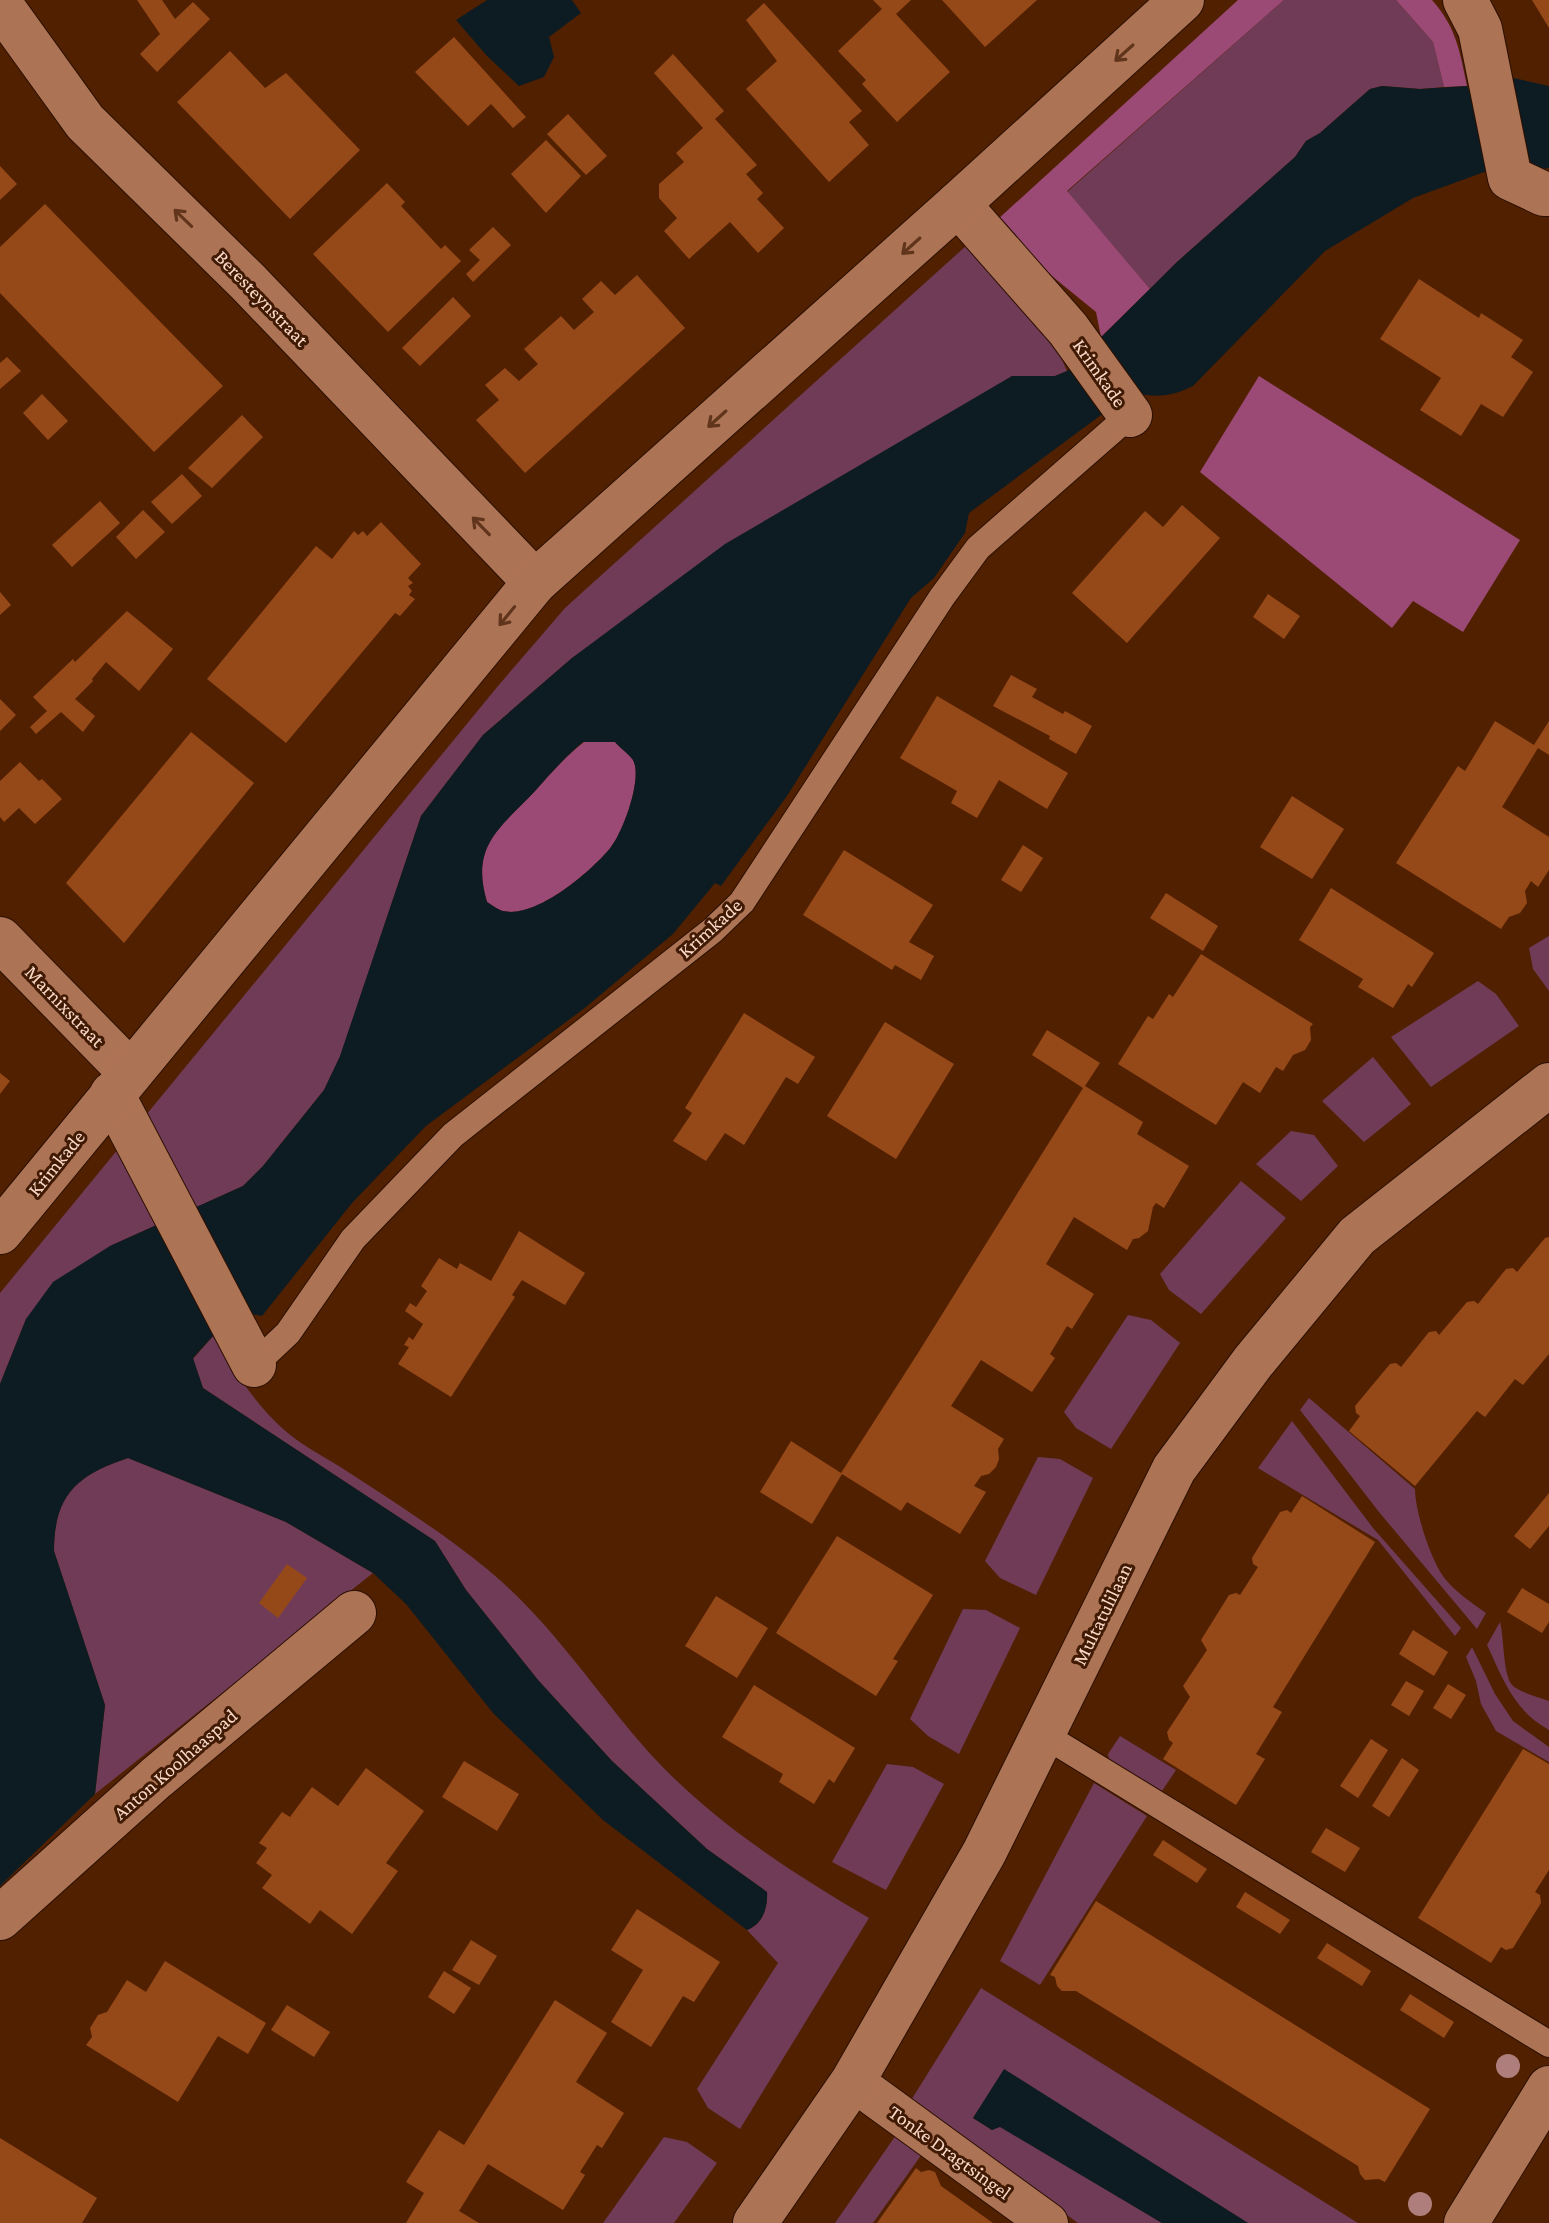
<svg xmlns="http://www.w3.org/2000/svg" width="1549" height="2223" viewBox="0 0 1549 2223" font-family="'Crimson Pro',serif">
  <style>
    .green { fill: #703b57 }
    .forest { fill: #9a4a75 }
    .water { fill: #0d1c22; fill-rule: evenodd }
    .building { fill: #964918 }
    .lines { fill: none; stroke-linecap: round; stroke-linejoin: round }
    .service-casing { stroke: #2b1002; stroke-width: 28 }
    .pedestrian-casing { stroke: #2b1002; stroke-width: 42 }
    .minor-casing { stroke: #2b1002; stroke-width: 46 }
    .tertiary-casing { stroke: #2b1002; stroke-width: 46 }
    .service { stroke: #ad7355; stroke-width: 26 }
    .pedestrian { stroke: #ad7355; stroke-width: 40 }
    .minor { stroke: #ad7355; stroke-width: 44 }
    .tertiary { stroke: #ad7355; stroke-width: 44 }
    .tree { fill: #ad7e7b }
    .oneway { stroke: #61351c }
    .labels { text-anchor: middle; stroke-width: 6; stroke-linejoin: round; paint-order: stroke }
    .street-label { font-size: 20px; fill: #fad9c9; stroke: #401a03 }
  </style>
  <rect width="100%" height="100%" fill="#512000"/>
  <g class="green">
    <polygon points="1284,0 1396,0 1433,42 1444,87 1420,89 1382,86 1370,89 1320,133 1306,141 1295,157 1177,262 1150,289 1067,192"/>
    <polygon points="967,245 1054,342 1067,371 1055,376 1012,376 572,658 483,735 421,816 340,1057 324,1090 263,1166 243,1186 110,1246 26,1319 0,1384 0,1293 498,686 565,608"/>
    <polygon points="1549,936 1549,991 1533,969 1529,948"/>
    <polygon points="1478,981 1496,994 1519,1026 1431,1087 1391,1037"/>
    <polygon points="1373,1057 1411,1104 1364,1142 1322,1101"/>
    <polygon points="1291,1131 1314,1135 1338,1166 1301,1201 1256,1164"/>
    <polygon points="1241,1181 1286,1218 1201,1314 1169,1290 1160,1274"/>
    <polygon points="1128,1315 1151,1320 1180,1343 1111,1449 1076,1428 1064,1412"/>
    <path d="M213,1336C233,1369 253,1401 282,1428C299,1444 323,1456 342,1468C391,1500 442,1532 487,1569C547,1618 590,1683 639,1741C703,1816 786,1869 869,1918L740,2129L708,2108L697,2089L778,1963L747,1930C763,1924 768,1907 767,1892L707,1849L612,1761L538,1680L466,1590L435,1541L203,1388L193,1359Z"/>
    <path d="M1309,1398L1415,1489C1415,1511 1431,1562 1446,1580C1457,1593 1472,1603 1486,1613L1477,1629L1379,1512L1300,1410Z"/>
    <polygon points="1292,1421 1373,1528 1461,1628 1455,1636 1378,1540 1258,1468"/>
    <polygon points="1038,1457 1060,1459 1093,1478 1036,1595 1000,1578 985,1561"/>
    <path d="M128,1458L286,1522L373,1573L95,1794L105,1705L54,1551C54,1495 77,1475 128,1458Z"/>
    <polygon points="963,1609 986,1610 1020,1628 959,1754 928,1736 910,1719"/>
    <path d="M1500,1622C1504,1636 1503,1678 1513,1686C1522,1693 1538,1697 1549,1701V1730C1514,1711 1503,1679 1487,1645Z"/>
    <polygon points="1472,1647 1495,1694 1513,1721 1549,1747 1549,1762 1496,1731 1481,1704 1476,1681 1466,1657"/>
    <polygon points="1120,1736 1176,1770 1162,1791 1109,1759 1108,1754"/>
    <polygon points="887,1764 913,1767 944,1784 886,1890 832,1862"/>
    <polygon points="1094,1783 1147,1816 1040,1985 1000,1961"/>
    <polygon points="981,1988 1358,2223 1248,2223 1004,2070 973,2118 992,2130 1000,2126 1162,2223 1078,2223 910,2102"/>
    <polygon points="896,2135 922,2154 873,2223 835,2223"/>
    <polygon points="664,2137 687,2142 717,2163 674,2223 603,2223"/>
  </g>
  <g class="forest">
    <polygon points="1238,0 1284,0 1067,191 1150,289 1101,337 1096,312 1042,268 997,220"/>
    <path d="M1396,0H1432C1456,27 1460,51 1467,86L1444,87L1433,42Z"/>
    <polygon points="1259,376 1520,540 1463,632 1413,601 1392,628 1200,472"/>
    <path d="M584,742H615C620,748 629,754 633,760C643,778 623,832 611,847C592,871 536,919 503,911C498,910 492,905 487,902C470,845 500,828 535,791C551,773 565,757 584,742Z"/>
  </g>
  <g class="water">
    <polygon points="487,0 572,0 581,13 549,37 554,57 544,77 519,86 487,56 456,20"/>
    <path d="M1509,77L1549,86V168L1534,170L1522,141L1487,171L1413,198L1325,251L1193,386C1171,397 1156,398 1132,392L969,513L965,533L934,578L911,598L787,796L721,886L715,883L673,934L586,1007L426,1126L352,1203L262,1316L245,1313L213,1336L193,1358L203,1388L435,1541L466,1590L538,1680L612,1761L707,1849L767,1892C768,1907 763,1924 747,1930L603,1820L493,1713L406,1604L373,1573L286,1522L128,1458C77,1475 54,1495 54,1551L105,1705L95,1794L0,1886V1384L26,1319L53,1282L110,1246L243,1186L263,1166L324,1090L340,1056L421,816L483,735L572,658L725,544L1012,376H1055L1067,371L1177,262L1295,157L1306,141L1320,133L1370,89L1382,86L1420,89L1467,86L1481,113ZM583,742H615C620,748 629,754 633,760C643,778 623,832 611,847C592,871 536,919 503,911C498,910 492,905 487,902C470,846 500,828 535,791C551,773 565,757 583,742Z"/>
    <polygon points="1004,2069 1248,2223 1162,2223 1000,2127 992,2130 973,2118"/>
  </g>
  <g class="building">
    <polygon points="137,0 162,0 175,19 193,2 210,19 157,72 140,54 160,34"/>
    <polygon points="873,0 911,0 896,14 950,72 897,122 862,84 866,80 838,51 882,9"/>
    <polygon points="942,0 1037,0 985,47"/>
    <polygon points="1532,0 1549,0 1549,28"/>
    <polygon points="764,3 862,111 849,122 869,145 829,182 746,89 777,61 746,20"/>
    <polygon points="454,37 526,117 513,128 491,104 468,126 415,72"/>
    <polygon points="230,51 265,88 286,73 360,150 290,219 177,102"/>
    <polygon points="673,54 724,111 715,119 757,165 746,174 763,193 757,199 784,228 758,253 730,222 689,259 664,231 677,218 659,198 659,184 684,162 676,153 703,128 654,73"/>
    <polygon points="568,114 607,156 586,175 547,134"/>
    <polygon points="546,140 581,176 546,213 511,174"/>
    <polygon points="0,166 17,184 0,200"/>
    <polygon points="387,183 405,202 401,206 441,249 445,245 461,261 388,332 313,254"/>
    <polygon points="45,204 223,386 154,452 0,293 0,247"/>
    <polygon points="493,227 511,245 473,282 466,274 480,260 469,250"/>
    <polygon points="637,275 685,328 525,473 476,420 499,400 485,385 505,368 519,381 538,364 524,349 561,316 574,330 594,312 582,299 601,281 615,295"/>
    <polygon points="1419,279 1479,318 1481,313 1523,340 1511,357 1533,372 1503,417 1481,404 1461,436 1420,410 1441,378 1380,339"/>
    <polygon points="453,297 471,316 420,366 402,348"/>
    <polygon points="7,357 21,371 0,389 0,363"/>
    <polygon points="42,394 68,421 48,440 23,413"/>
    <polygon points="242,415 263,437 212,488 188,468"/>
    <polygon points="182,474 202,496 172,524 151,502"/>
    <polygon points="100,501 120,523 72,567 52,545"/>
    <polygon points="1182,505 1220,538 1127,643 1072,593 1145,511 1163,527"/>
    <polygon points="143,510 165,532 136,559 116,537"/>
    <polygon points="381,522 421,564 408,578 413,583 408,586 412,591 409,595 415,599 400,616 395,613 286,743 207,679 316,546 332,559 354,531 358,535 363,531 367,536"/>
    <polygon points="0,592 11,605 0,615"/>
    <polygon points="1268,594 1300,616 1284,639 1253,617"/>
    <polygon points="127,611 173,649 139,691 106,662 92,679 93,681 75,699 95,716 83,732 61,712 36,734 30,727 47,711 33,697 73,659 75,662"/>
    <polygon points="1011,675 1037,689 1032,697 1063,714 1065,711 1092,726 1076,754 1049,739 1050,736 993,706"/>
    <polygon points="937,696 1068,773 1047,809 999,780 977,818 951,803 957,791 900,758"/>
    <polygon points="0,699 16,715 0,731"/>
    <polygon points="1495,721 1534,745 1549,721 1549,755 1538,748 1502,807 1549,837 1549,870 1538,887 1531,881 1525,891 1527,903 1520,913 1509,917 1501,929 1396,863 1458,766 1465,771"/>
    <polygon points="191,732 254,783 124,943 66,883"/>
    <polygon points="20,762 39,781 42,779 62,799 35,824 19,808 4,822 0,817 0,781"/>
    <polygon points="1292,796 1344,829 1312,879 1260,847"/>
    <polygon points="1023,845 1043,858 1021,892 1001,880"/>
    <polygon points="844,850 933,905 909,942 934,956 921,980 895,965 892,970 803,915"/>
    <polygon points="1331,888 1434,953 1412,987 1408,984 1393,1008 1358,987 1363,979 1299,940"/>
    <polygon points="1166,893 1218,926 1203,951 1150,918"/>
    <polygon points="1201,954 1313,1024 1310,1027 1311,1040 1305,1050 1293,1055 1283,1071 1276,1067 1260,1093 1243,1082 1216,1125 1118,1064 1148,1016 1153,1019 1169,994 1173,997"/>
    <polygon points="744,1013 815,1057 798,1084 786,1077 744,1145 725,1133 706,1161 673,1141 692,1113 685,1108"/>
    <polygon points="885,1022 954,1064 896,1159 827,1116"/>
    <polygon points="1047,1030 1100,1063 1085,1086 1143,1122 1137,1134 1189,1166 1164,1208 1156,1203 1153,1207 1148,1231 1139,1238 1133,1239 1127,1250 1074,1217 1046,1264 1094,1294 1072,1329 1067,1326 1050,1354 1055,1358 1032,1392 981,1360 951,1406 1004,1439 998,1449 999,1459 996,1467 989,1474 981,1476 974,1486 986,1492 960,1534 907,1502 901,1511 842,1474 812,1524 760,1492 791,1441 841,1473 918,1353 1083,1088 1032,1055"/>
    <polygon points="0,1073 10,1081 0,1094"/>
    <polygon points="519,1231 585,1273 565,1305 522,1280 512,1295 515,1297 451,1397 398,1364 409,1347 404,1345 409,1337 413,1340 423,1324 405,1311 410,1303 416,1307 427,1291 421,1286 439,1258 457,1269 460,1263 491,1281"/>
    <polygon points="1549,1237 1549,1354 1523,1385 1515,1379 1485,1417 1477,1411 1415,1486 1349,1431 1360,1416 1356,1413 1355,1406 1390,1364 1396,1363 1401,1367 1429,1332 1436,1331 1439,1335 1467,1302 1474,1301 1478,1304 1506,1269 1513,1268 1517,1272 1545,1238"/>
    <polygon points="1549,1493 1549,1526 1530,1549 1514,1536"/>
    <polygon points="1302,1496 1375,1542 1273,1707 1282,1712 1256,1754 1265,1759 1236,1805 1163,1759 1173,1743 1169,1740 1167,1732 1190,1697 1183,1686 1207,1650 1201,1640 1229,1595 1236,1593 1240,1595 1258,1567 1253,1564 1252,1558 1280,1512 1287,1510 1291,1513"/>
    <polygon points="837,1536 933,1595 893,1659 898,1661 876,1696 776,1633"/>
    <polygon points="287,1564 307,1578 278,1618 259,1603"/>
    <polygon points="1522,1588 1549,1604 1549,1622 1542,1633 1507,1612"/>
    <polygon points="716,1596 768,1628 737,1678 685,1646"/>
    <polygon points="1413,1630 1448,1652 1434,1676 1399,1654"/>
    <polygon points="1406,1681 1424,1691 1409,1716 1391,1705"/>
    <polygon points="1448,1684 1466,1695 1451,1719 1433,1708"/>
    <polygon points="754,1685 855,1748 834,1783 829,1779 814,1804 779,1782 783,1774 722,1737"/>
    <polygon points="1371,1739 1388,1750 1358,1798 1340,1786"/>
    <polygon points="1523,1749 1549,1764 1549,1870 1535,1892 1540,1895 1541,1903 1513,1948 1506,1950 1501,1947 1491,1963 1418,1918"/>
    <polygon points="1402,1758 1419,1770 1389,1817 1372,1806"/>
    <polygon points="464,1761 519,1794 497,1831 442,1797"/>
    <polygon points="366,1768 424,1811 386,1863 398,1871 352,1934 320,1910 310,1924 262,1888 272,1875 256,1863 267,1848 259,1843 282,1812 290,1817 312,1787 338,1806"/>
    <polygon points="1326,1828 1360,1848 1345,1872 1311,1852"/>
    <polygon points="1163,1840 1207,1869 1197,1883 1153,1855"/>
    <polygon points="1245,1892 1290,1920 1280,1934 1236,1907"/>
    <polygon points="1096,1901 1430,2109 1385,2182 1379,2179 1365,2180 1360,2174 1358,2166 1133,2026 1076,1991 1062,1991 1057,1986 1055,1977 1050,1975"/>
    <polygon points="637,1909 720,1962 694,2002 683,1996 651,2047 611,2022 643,1970 611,1950"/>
    <polygon points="471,1940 497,1956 479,1985 452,1970"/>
    <polygon points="1327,1943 1371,1971 1362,1986 1317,1958"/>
    <polygon points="165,1961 266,2023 248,2054 218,2036 178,2102 86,2045 92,2037 90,2028 98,2015 107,2012 127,1980 146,1992"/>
    <polygon points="444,1971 471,1988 454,2014 428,1997"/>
    <polygon points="1410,1994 1454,2022 1444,2038 1400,2010"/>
    <polygon points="555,2000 607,2033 576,2082 624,2113 602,2148 597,2145 580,2172 585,2175 563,2210 488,2164 459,2211 479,2223 406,2223 424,2193 406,2182 439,2130 464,2145"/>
    <polygon points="287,2005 330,2032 314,2057 271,2030"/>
    <polygon points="0,2138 97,2198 82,2223 0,2223"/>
    <polygon points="916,2168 921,2172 929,2170 935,2172 941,2186 993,2223 877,2223"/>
  </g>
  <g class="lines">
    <g class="service-casing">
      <g id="service">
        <polyline points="254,1365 288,1333 353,1239 453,1135 713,930 742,902 942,597 978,548 1130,415"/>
        <polyline points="1044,1735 1549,2044"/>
      </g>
    </g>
    <g class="pedestrian-casing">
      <polyline id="pedestrian" points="853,2081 1048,2223"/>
    </g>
    <g class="minor-casing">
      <g id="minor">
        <polyline points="1465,0 1480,29 1510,178 1544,194 1549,194"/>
        <polyline points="0,4 85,122 248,282 535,582"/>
        <polyline points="958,204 1068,329 1130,415"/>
        <polyline points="0,939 130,1072"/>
        <polyline points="112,1094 254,1365"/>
        <polyline points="0,1232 535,582 958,204 1182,0"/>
        <polyline points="0,1918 156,1778 354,1613"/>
        <polyline points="1466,2223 1549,2088"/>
      </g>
    </g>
    <g class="tertiary-casing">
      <polyline id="tertiary" points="755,2223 853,2081 984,1853 1174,1469 1253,1362 1357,1236 1549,1085"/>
    </g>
    <use href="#service" class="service"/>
    <use href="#pedestrian" class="pedestrian"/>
    <use href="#minor" class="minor"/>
    <use href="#tertiary" class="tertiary"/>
  </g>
  <g class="tree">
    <circle cx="1508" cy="2066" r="12"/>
    <circle cx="1420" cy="2204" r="12"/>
  </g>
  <defs><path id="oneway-shaft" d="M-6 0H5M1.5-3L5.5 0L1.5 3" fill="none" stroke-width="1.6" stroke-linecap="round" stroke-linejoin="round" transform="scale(2)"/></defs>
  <g class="oneway">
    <use href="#oneway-shaft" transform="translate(1124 53) rotate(138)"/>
    <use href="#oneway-shaft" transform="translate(183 218) rotate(-136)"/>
    <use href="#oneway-shaft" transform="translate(911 246) rotate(138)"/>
    <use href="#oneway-shaft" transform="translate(717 419) rotate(138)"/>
    <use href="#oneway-shaft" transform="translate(481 526) rotate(-134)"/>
    <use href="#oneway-shaft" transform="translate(507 616) rotate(129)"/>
  </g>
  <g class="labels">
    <g class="street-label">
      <text transform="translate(262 298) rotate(46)" y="7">Beresteynstraat</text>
      <text transform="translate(1100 373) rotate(55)" y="7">Krimkade</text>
      <text transform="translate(710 928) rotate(-42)" y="7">Krimkade</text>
      <text transform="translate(65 1006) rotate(46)" y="7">Marnixstraat</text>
      <text transform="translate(56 1163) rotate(-51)" y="7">Krimkade</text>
      <text transform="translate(1102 1614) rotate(-64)" y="7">Multatulilaan</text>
      <text transform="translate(175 1764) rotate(-41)" y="7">Anton Koolhaaspad</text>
      <text transform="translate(950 2152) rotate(36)" y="7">Tonke Dragtsingel</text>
    </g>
  </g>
</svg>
